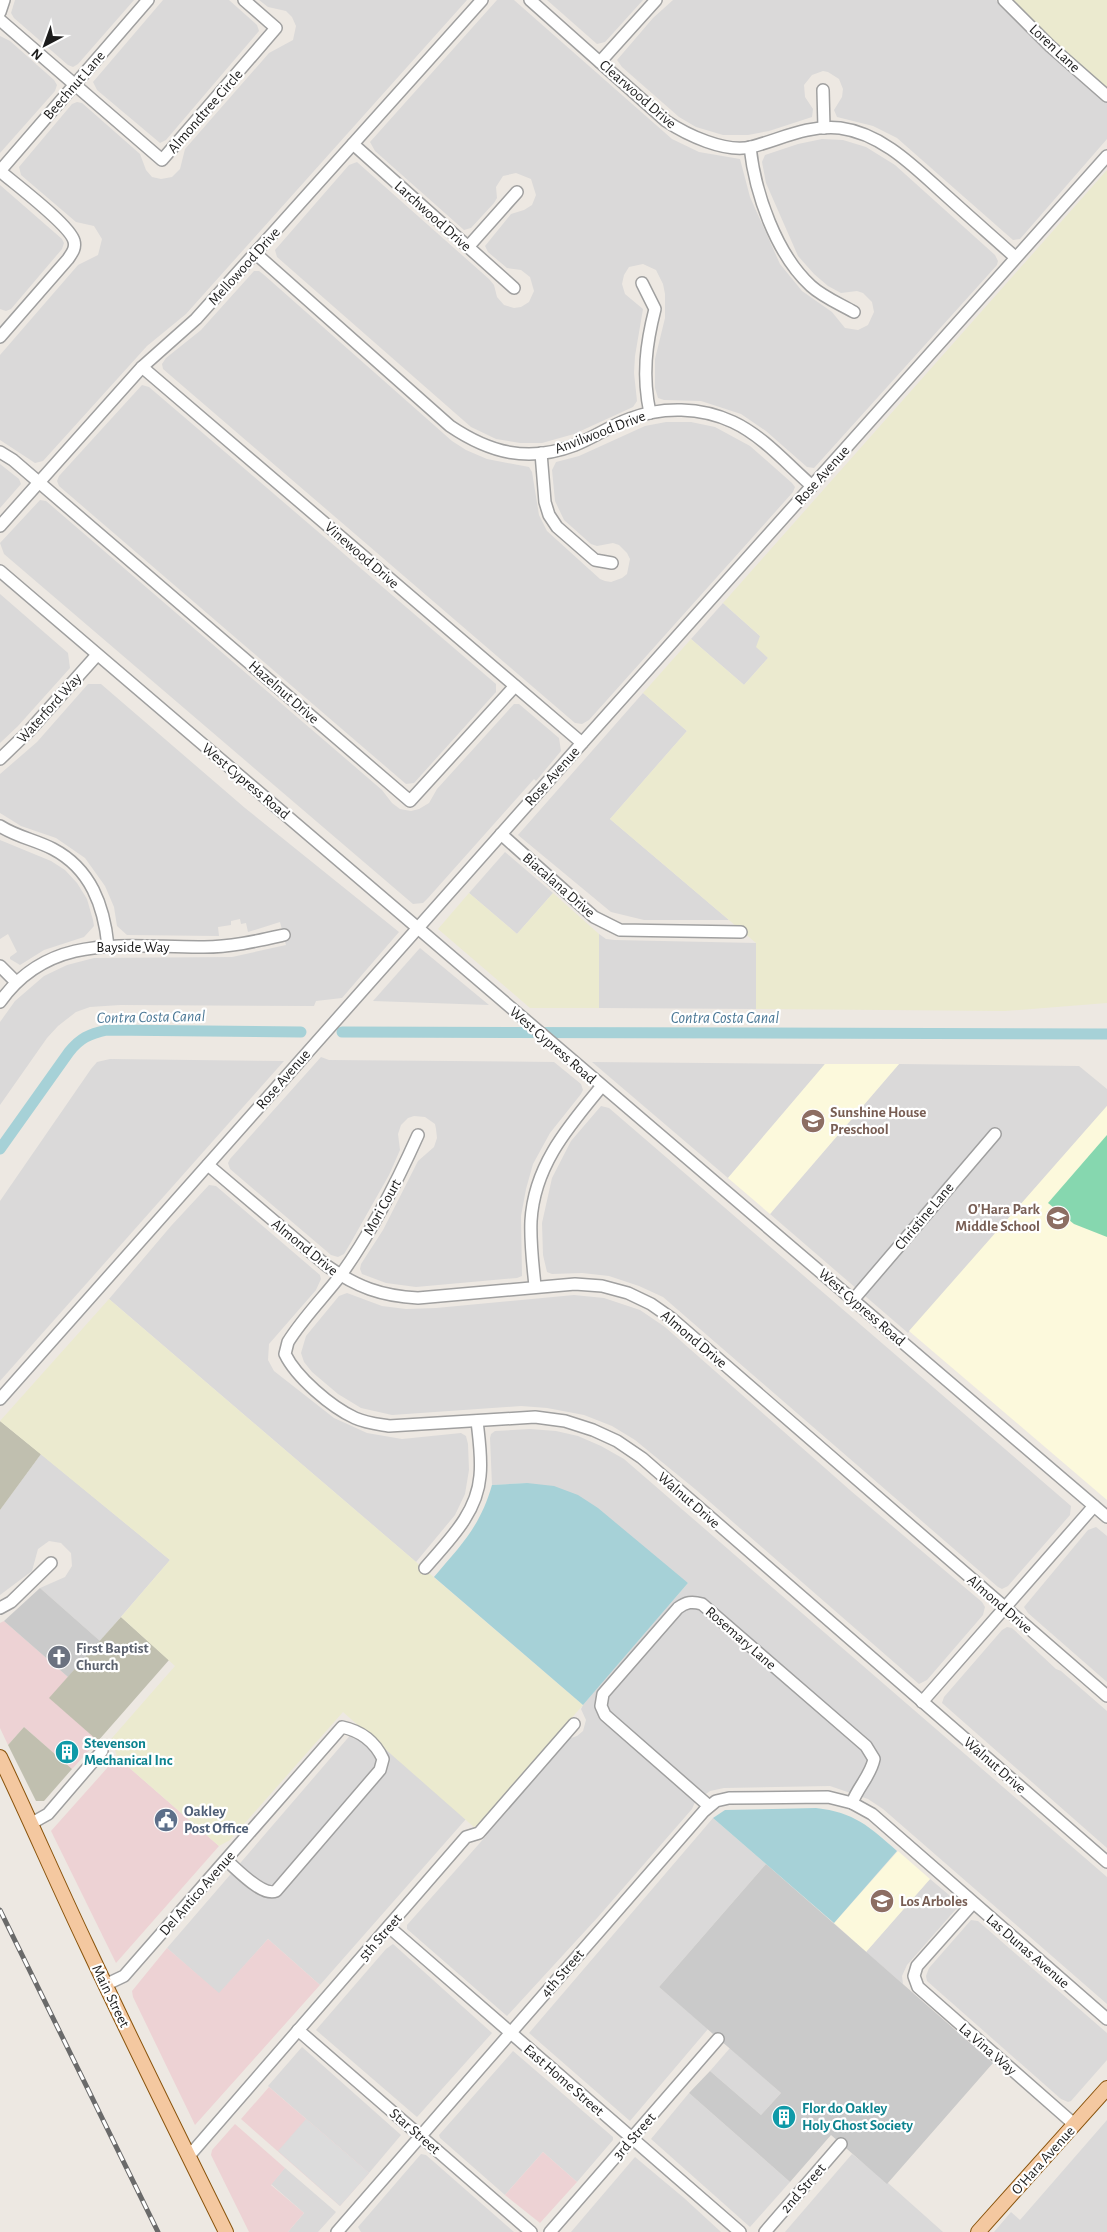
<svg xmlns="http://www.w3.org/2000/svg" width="1107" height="2232" viewBox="0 0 1107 2232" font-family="'Alegreya Sans',sans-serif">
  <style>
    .residential { fill: #dad9d9 }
    .commercial { fill: #edd2d4 }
    .education { fill: #fcf9dc }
    .religious { fill: #cacaca }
    .construction { fill: #c0bfaf }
    .farmland { fill: #ebeacf }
    .pitch { fill: #86d7af }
    .parking { fill: #dcdcdc }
    .water { fill: #a6d1d7 }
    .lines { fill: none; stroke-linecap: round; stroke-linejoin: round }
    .canal { stroke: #a6d1d7; stroke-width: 11 }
    .minor-casing { stroke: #a0a0a0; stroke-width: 14 }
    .major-casing { stroke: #89530b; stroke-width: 16 }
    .minor { stroke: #fff; stroke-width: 11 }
    .major { stroke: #f4c8a0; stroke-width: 14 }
    .rail-casing { stroke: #6a6a6a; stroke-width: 5 }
    .rail { stroke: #fff; stroke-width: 3; stroke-dasharray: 9; stroke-linecap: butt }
    .labels { text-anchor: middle; stroke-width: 4.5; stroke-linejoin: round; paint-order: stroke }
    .street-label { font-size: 15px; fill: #1c1c1c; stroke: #fff }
    .education-label { font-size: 15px; font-weight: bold; fill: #785e54; stroke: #fff; text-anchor: start }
    .worship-label { font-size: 15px; font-weight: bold; fill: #5b616d; stroke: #fff; text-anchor: start }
    .culture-label { font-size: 15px; font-weight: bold; fill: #0d838f; stroke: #fff; text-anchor: start }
    .service-label { font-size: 15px; font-weight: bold; fill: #4e5e75; stroke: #fff; text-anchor: start }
    .water-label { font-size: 16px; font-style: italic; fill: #4a7795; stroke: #fff }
  </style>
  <rect width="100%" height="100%" fill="#ede8e2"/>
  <g class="residential">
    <polygon points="15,0 134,0 78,64 73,67 68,65 14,18 11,13"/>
    <polygon points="163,0 229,0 257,25 259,31 166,140 160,143 97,90 93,82"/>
    <polygon points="259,0 467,0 186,314 147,346 43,461 35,463 0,440 0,355 78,265 98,255 102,239 94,226 76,222 21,175 19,167 72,104 77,102 82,103 140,154 146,170 152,177 161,179 172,177 180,169 185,149 269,53 293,40 296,26 292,17 286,11 268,7"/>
    <polygon points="497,0 514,0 672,139 699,152 740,159 750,197 780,264 802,291 832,312 845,328 858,330 868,325 874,312 872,302 863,293 857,291 841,293 828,286 814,274 798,256 766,183 762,162 765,155 798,144 822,139 843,140 866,147 895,165 995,255 998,261 997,265 814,468 807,467 766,431 741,414 701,401 664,400 658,398 655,388 655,359 665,318 665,294 663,284 656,270 643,264 629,267 624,275 622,284 625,294 643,309 635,356 634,373 637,401 633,407 574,434 542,443 520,443 496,439 471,427 277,257 275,250 349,165 357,162 489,279 494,285 497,297 504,305 514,308 521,307 529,302 534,291 530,277 521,270 507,268 488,252 485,246 511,214 524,210 532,205 536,195 531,179 516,173 503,176 496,187 497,198 494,203 471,228 464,230 375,151 370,142"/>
    <polygon points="547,0 643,0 605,42 597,44"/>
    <polygon points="673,0 996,0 1107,101 1107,139 1020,239 1013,240 897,138 873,126 837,117 834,110 842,97 843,89 839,79 828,72 823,71 812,75 804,85 805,97 813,109 812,117 769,131 748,135 723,135 696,127 679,117 622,67 617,60 653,18"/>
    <polygon points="0,36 10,41 54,80 57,85 55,91 0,153"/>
    <polygon points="0,185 62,239 64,243 62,249 11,309 6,311 0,309"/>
    <polygon points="254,271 259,271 263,274 452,441 466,450 487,459 529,467 532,472 539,515 547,531 600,579 605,581 611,582 622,578 627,574 630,559 627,553 619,545 613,543 597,546 591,544 564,520 555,501 552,470 556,462 579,456 645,426 666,422 691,422 715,427 750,446 792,483 795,487 793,492 589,720 582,724 575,723 163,369 162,364 166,358 201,330"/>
    <polygon points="142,385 149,387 496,684 496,692 414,783 406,784 59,486 57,481 59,476"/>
    <polygon points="0,464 19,479 21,484 0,508"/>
    <polygon points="40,500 46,501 382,790 392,803 400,809 411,811 419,809 429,803 437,789 514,704 519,704 559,738 561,751 536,781 534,779 428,898 423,903 413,904 4,554 0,543"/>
    <polygon points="0,594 68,653 70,668 18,726 0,743"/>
    <polygon points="723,603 760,636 768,658 744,685 691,639"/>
    <polygon points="88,684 101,684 245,808 399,932 342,998 316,1001 314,1006 120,1005 90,1007 76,1012 58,1026 47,1038 0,1105 0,1022 15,1001 44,976 67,965 94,958 232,957 286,945 280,922 248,932 246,923 241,924 240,919 231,921 231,925 218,927 219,936 127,935 117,926 114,907 105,886 85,858 56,838 21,826 0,813 0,774 37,742"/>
    <polygon points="643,693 687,731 610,819 729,920 644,920 611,912 518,835"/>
    <polygon points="0,840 51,861 65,870 77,883 87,899 93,920 94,926 84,937 44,950 20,965 10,959 10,957 17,952 8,934 0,939"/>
    <polygon points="505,852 553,893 517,934 469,893"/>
    <polygon points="599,934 606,939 615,940 756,943 756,1009 599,1008"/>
    <polygon points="420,948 489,1005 373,1001"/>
    <polygon points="321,1057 329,1060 554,1062 581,1084 583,1090 581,1094 550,1133 533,1164 526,1189 521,1216 522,1276 517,1278 416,1287 386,1283 362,1274 360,1269 361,1264 383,1230 418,1161 434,1147 437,1138 436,1129 435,1124 425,1117 414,1116 408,1118 401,1125 398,1134 400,1150 389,1175 350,1244 344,1254 338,1257 331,1255 230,1169 228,1163 230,1159"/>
    <polygon points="110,1059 284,1061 0,1381 0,1201 91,1069 97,1062"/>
    <polygon points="592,1062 825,1064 728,1178"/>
    <polygon points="899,1064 1079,1066 1107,1089 1107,1106 908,1333 770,1214"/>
    <polygon points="601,1106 609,1108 1071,1506 1070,1515 1008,1586 1002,1589 998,1587 663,1297 639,1286 609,1276 582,1273 552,1274 547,1272 543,1255 542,1223 552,1178 571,1141"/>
    <polygon points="209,1185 216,1186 320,1275 321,1279 316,1290 269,1344 268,1360 274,1371 334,1418 367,1433 402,1439 461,1433 466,1436 468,1444 469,1470 465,1494 455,1515 416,1562 109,1299 171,1226"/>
    <polygon points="347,1293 382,1306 406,1309 436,1308 574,1295 604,1298 640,1310 665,1327 851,1491 982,1602 985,1607 983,1615 927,1680 919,1684 695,1489 635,1440 612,1426 584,1415 547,1408 521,1406 392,1415 361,1408 338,1394 312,1372 304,1362 301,1353 306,1336 339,1296"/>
    <polygon points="530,1429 556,1431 578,1436 601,1446 624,1459 1107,1877 1107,2004 883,1809 868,1799 830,1786 724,1788 710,1791 695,1802 692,1809 598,1917 507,2016 407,1929 407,1925 486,1836 484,1834 568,1739 577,1736 583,1731 586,1720 581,1709 583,1705 688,1583 527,1483 492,1485 490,1438 491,1434 495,1431"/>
    <polygon points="41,1454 170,1560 100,1641 40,1588 65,1577 72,1566 71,1553 61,1543 49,1541 38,1549 32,1571 0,1595 0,1510"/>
    <polygon points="1096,1527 1107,1536 1107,1682 1028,1613 1024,1607 1088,1530"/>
    <polygon points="1007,1627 1012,1628 1056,1669 1061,1671 1107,1711 1107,1848 942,1703 944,1697 1002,1630"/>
    <polygon points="359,1725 466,1819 320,1985 268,1939 219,1994 167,1948"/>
    <polygon points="713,1818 766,1864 659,1987 708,2029 630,2121 529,2033"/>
    <polygon points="930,1879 955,1900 957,1908 907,1965 902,1976 903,1984 866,1952"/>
    <polygon points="971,1920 978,1921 1107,2033 1107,2060 1071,2101 1068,2102 1061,2099 927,1981 926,1976 929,1968"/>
    <polygon points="393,1944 492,2033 417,2117 316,2030 386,1949"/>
    <polygon points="302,2047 401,2135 369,2173 268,2086"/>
    <polygon points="730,2048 781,2093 761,2115 710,2071"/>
    <polygon points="513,2051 613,2137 613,2140 577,2182 543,2152 505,2195 440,2138 439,2135"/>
    <polygon points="689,2093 790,2182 750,2227 651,2139"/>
    <polygon points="1107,2120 1107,2232 994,2232 1011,2212 1020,2220"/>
    <polygon points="421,2154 426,2155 514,2232 361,2232 358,2227"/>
    <polygon points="852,2154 888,2183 943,2232 785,2232"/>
    <polygon points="635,2157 684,2198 721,2232 571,2232"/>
    <polygon points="285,2168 336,2212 318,2232 288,2232 304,2213 271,2184"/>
  </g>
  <g class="commercial">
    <polygon points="4,1621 68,1677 50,1698 98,1741 72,1769 24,1727 8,1745 0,1728 0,1623"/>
    <polygon points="117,1757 219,1846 116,1963 51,1831"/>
    <polygon points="268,1939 320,1985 195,2125 133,1997 132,1991 167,1948 219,1993"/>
    <polygon points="269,2087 369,2173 340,2206 241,2119"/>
    <polygon points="235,2124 285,2168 271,2185 304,2213 288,2232 249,2232 211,2155 212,2150"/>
    <polygon points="543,2152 577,2182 540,2223 505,2195"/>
  </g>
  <g class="education">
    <polygon points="825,1064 899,1064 770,1214 728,1178"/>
    <polygon points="1107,1106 1107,1500 909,1331"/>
    <polygon points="898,1851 930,1879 866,1952 834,1923"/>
  </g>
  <g class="religious">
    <polygon points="40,1588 100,1641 68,1677 4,1621"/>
    <polygon points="766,1864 993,2063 887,2184 831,2135 790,2182 689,2093 710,2071 761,2115 781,2093 659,1987"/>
  </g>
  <g class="construction">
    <polygon points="0,1421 41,1454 0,1510"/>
    <polygon points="121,1617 169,1660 98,1741 49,1698"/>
    <polygon points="24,1727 72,1769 44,1801 36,1801 8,1745"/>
  </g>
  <g class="farmland">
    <polygon points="1009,0 1107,0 1107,88"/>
    <polygon points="1107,170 1107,1003 1005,1011 756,1009 756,943 610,819 687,731 643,693 691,639 744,685 768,658 756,647 760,636 723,603"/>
    <polygon points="469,893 517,934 553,893 599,934 599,1008 530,1008 438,929"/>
    <polygon points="109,1299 583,1705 475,1828 343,1712 230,1840 219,1846 117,1757 112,1738 175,1666 121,1617 170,1560 0,1421"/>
  </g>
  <polygon class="pitch" points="1107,1135 1107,1237 1074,1224 1048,1203"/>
  <polygon class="parking" points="306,2119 369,2173 340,2206 278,2151"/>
  <g class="water">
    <path d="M527,1483L554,1486L578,1495L598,1508L688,1583L583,1705L434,1577C461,1545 480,1527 492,1485Z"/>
    <path d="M816,1808C854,1812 870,1827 897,1851L834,1923L713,1818L725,1810Z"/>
  </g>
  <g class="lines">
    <g class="canal">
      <polyline points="342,1032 1107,1034"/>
      <path d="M0,1149L69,1052C80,1038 89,1034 107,1030L301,1032"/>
    </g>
    <g class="minor-casing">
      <g id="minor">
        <path d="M530,0L666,121C687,135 725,153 751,147C782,139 806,125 840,128C885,134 918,171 950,199C972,219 994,238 1015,257"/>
        <polyline points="1004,0 1050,46 1107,96"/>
        <polyline points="0,12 4,0"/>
        <polyline points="0,20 162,160 276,28 244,0"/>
        <polyline points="600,62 656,0"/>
        <polyline points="823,90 824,128"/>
        <polyline points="353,144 514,288"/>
        <path d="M750,147C755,193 776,254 811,286C823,297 840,304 854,312"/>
        <polyline points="0,171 148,0"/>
        <path d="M0,171C15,184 70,225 74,241C76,248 72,253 68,259L0,337"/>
        <polyline points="468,247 517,192"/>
        <path d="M255,253L450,426C490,453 528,463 575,445C593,438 610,426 629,419C662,406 701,407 733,422C763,436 787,464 812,486"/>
        <path d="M642,283L655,309C646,344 642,376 650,413"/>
        <polyline points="142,367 582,743"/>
        <polyline points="0,452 13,460 410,801 515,686"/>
        <polyline points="541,453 545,502 549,515 557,527 595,560 612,563"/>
        <polyline points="0,526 142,367 196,319 482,0"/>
        <polyline points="0,571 1107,1517"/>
        <polyline points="0,759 29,731 97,655"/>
        <path d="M0,826C17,837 36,840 53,849C91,869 104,906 108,946"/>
        <polyline points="501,834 594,917 620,930 741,932"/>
        <polyline points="0,966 16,982"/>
        <path d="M0,1002C51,930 129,948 204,947C231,947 257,941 284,935"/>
        <path d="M418,1135C396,1184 372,1232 340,1276C323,1298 303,1318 288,1342L285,1354C296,1377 331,1407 355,1418C366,1423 377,1424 389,1426L535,1417L565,1421L593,1430L617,1441L642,1458L1107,1862"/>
        <path d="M208,1165L327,1266C357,1287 381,1296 418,1298L575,1284L602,1286L628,1293L651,1304L671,1318L1107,1696"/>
        <path d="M535,1286C533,1265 530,1243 531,1221C534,1166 568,1127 601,1087"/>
        <polyline points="853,1300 995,1134"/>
        <polyline points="0,1399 582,743 1107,156"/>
        <path d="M425,1568C448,1541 477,1514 480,1476C482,1458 479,1439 477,1421"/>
        <polyline points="0,1608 11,1602 51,1563"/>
        <polyline points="922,1702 1094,1506"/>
        <path d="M709,1806L605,1715L601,1706L603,1694L678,1608C686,1602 692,1601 702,1604L866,1746L874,1759C871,1775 858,1787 852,1803"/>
        <polyline points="32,1823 48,1814 102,1751"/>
        <polyline points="973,1903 917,1966 914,1976 918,1987 1075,2125"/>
        <polyline points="389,1927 740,2232"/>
        <path d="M105,1985L124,1976L342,1727C361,1731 375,1742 383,1759L380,1770L276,1891C262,1897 237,1869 226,1860"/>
        <polyline points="298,2030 531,2232"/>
        <polyline points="189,2156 466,1837 479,1833 574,1724"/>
        <polyline points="337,2232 704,1811 716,1801 729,1798 828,1797 852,1803 872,1814 1107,2019"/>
        <polyline points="550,2232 718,2039"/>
        <polyline points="765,2232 841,2144"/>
      </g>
    </g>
    <g class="major-casing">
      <g id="major">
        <path d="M0,1757C30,1820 57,1883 87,1946C132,2042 179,2137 226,2232"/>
        <polyline points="978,2232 1107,2088"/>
      </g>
    </g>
    <use href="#minor" class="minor"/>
    <use href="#major" class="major"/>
    <g class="rail-casing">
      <polyline id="rail" points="0,1910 158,2232"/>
    </g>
    <use href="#rail" class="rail"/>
  </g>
  <defs>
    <g id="school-disc" transform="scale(1.25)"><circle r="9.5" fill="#8d6e63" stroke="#fff"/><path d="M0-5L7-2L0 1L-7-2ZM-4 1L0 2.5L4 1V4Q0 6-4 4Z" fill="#fff"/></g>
    <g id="church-disc" transform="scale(1.25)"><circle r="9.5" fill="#6b7280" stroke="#fff"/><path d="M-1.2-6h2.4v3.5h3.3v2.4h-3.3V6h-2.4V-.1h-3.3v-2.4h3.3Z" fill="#fff"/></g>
    <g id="building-disc" transform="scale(1.25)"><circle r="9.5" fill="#0f9aa8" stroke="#fff"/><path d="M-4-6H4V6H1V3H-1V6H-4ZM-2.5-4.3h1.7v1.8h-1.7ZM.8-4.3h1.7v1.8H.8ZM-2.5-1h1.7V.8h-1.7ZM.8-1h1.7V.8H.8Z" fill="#fff"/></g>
    <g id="civic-disc" transform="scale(1.25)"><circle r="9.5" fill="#5c6f8a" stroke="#fff"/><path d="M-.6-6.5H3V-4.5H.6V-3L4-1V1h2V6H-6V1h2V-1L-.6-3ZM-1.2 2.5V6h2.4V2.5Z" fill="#fff"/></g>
  </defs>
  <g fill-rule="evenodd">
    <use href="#school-disc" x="813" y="1121"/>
    <use href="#school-disc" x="1058" y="1218"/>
    <use href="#church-disc" x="59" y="1657"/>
    <use href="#building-disc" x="67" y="1752"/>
    <use href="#civic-disc" x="166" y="1820"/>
    <use href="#school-disc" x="882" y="1901"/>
    <use href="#building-disc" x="784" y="2117"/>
  </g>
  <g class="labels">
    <g class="street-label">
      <text transform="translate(1055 48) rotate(43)" y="5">Loren Lane</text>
      <text transform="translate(74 85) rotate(-49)" y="5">Beechnut Lane</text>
      <text transform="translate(638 94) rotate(41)" y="5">Clearwood Drive</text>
      <text transform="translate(205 111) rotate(-49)" y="5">Almondtree Circle</text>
      <text transform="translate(433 216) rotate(42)" y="5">Larchwood Drive</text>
      <text transform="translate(244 266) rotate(-48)" y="5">Mellowood Drive</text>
      <text transform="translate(600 432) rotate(-21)" y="5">Anvilwood Drive</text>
      <text transform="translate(822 475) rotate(-48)" y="5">Rose Avenue</text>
      <text transform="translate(362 555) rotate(41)" y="5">Vinewood Drive</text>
      <text transform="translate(284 692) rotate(41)" y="5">Hazelnut Drive</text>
      <text transform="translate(49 708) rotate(-48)" y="5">Waterford Way</text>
      <text transform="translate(552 776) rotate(-48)" y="5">Rose Avenue</text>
      <text transform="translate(246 781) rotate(40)" y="5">West Cypress Road</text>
      <text transform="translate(559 885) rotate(41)" y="5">Biacalana Drive</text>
      <text x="133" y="952">Bayside Way</text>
      <text transform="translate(553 1045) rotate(41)" y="5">West Cypress Road</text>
      <text transform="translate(283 1079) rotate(-49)" y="5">Rose Avenue</text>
      <text transform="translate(382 1207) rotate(-61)" y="5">Mori Court</text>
      <text transform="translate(924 1216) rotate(-50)" y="5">Christine Lane</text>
      <text transform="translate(305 1247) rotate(39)" y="5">Almond Drive</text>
      <text transform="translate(862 1307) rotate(41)" y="5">West Cypress Road</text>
      <text transform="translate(694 1339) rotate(40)" y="5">Almond Drive</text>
      <text transform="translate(689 1500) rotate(41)" y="5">Walnut Drive</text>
      <text transform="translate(1000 1604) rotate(41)" y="5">Almond Drive</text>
      <text transform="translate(741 1638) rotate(41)" y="5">Rosemary Lane</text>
      <text transform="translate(995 1765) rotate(41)" y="5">Walnut Drive</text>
      <text transform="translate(197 1893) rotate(-49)" y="5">Del Antico Avenue</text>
      <text transform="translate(380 1937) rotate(-49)" y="5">5th Street</text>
      <text transform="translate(1028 1951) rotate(41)" y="5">Las Dunas Avenue</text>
      <text transform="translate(562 1973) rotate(-49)" y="5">4th Street</text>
      <text transform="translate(111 1996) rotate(64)" y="5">Main Street</text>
      <text transform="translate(988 2049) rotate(41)" y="5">La Vina Way</text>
      <text transform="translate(564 2080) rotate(41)" y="5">East Home Street</text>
      <text transform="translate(415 2131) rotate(41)" y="5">Star Street</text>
      <text transform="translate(634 2136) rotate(-49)" y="5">3rd Street</text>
      <text transform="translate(1043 2160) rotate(-48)" y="5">O'Hara Avenue</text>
      <text transform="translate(803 2188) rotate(-49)" y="5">2nd Street</text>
    </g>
    <g class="education-label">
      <text x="830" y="1117">Sunshine House<tspan x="830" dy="17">Preschool</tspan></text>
      <text x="1040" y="1214" text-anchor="end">O'Hara Park<tspan x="1040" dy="17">Middle School</tspan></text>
      <text x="900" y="1906">Los Arboles</text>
    </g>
    <g class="worship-label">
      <text x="76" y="1653">First Baptist<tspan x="76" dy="17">Church</tspan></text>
    </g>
    <g class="culture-label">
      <text x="84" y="1748">Stevenson<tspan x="84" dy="17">Mechanical Inc</tspan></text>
      <text x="802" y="2113">Flor do Oakley<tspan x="802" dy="17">Holy Ghost Society</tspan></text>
    </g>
    <g class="service-label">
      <text x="184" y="1816">Oakley<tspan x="184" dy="17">Post Office</tspan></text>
    </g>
    <g class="water-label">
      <text transform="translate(151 1016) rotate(-1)" y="6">Contra Costa Canal</text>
      <text x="725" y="1023">Contra Costa Canal</text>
    </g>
  </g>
  <g transform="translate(45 45) rotate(221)" stroke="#ffffff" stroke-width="4" paint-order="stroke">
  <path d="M0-4L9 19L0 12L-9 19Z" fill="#1c1c1c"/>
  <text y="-8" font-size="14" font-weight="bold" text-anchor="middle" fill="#1c1c1c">N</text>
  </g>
</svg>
